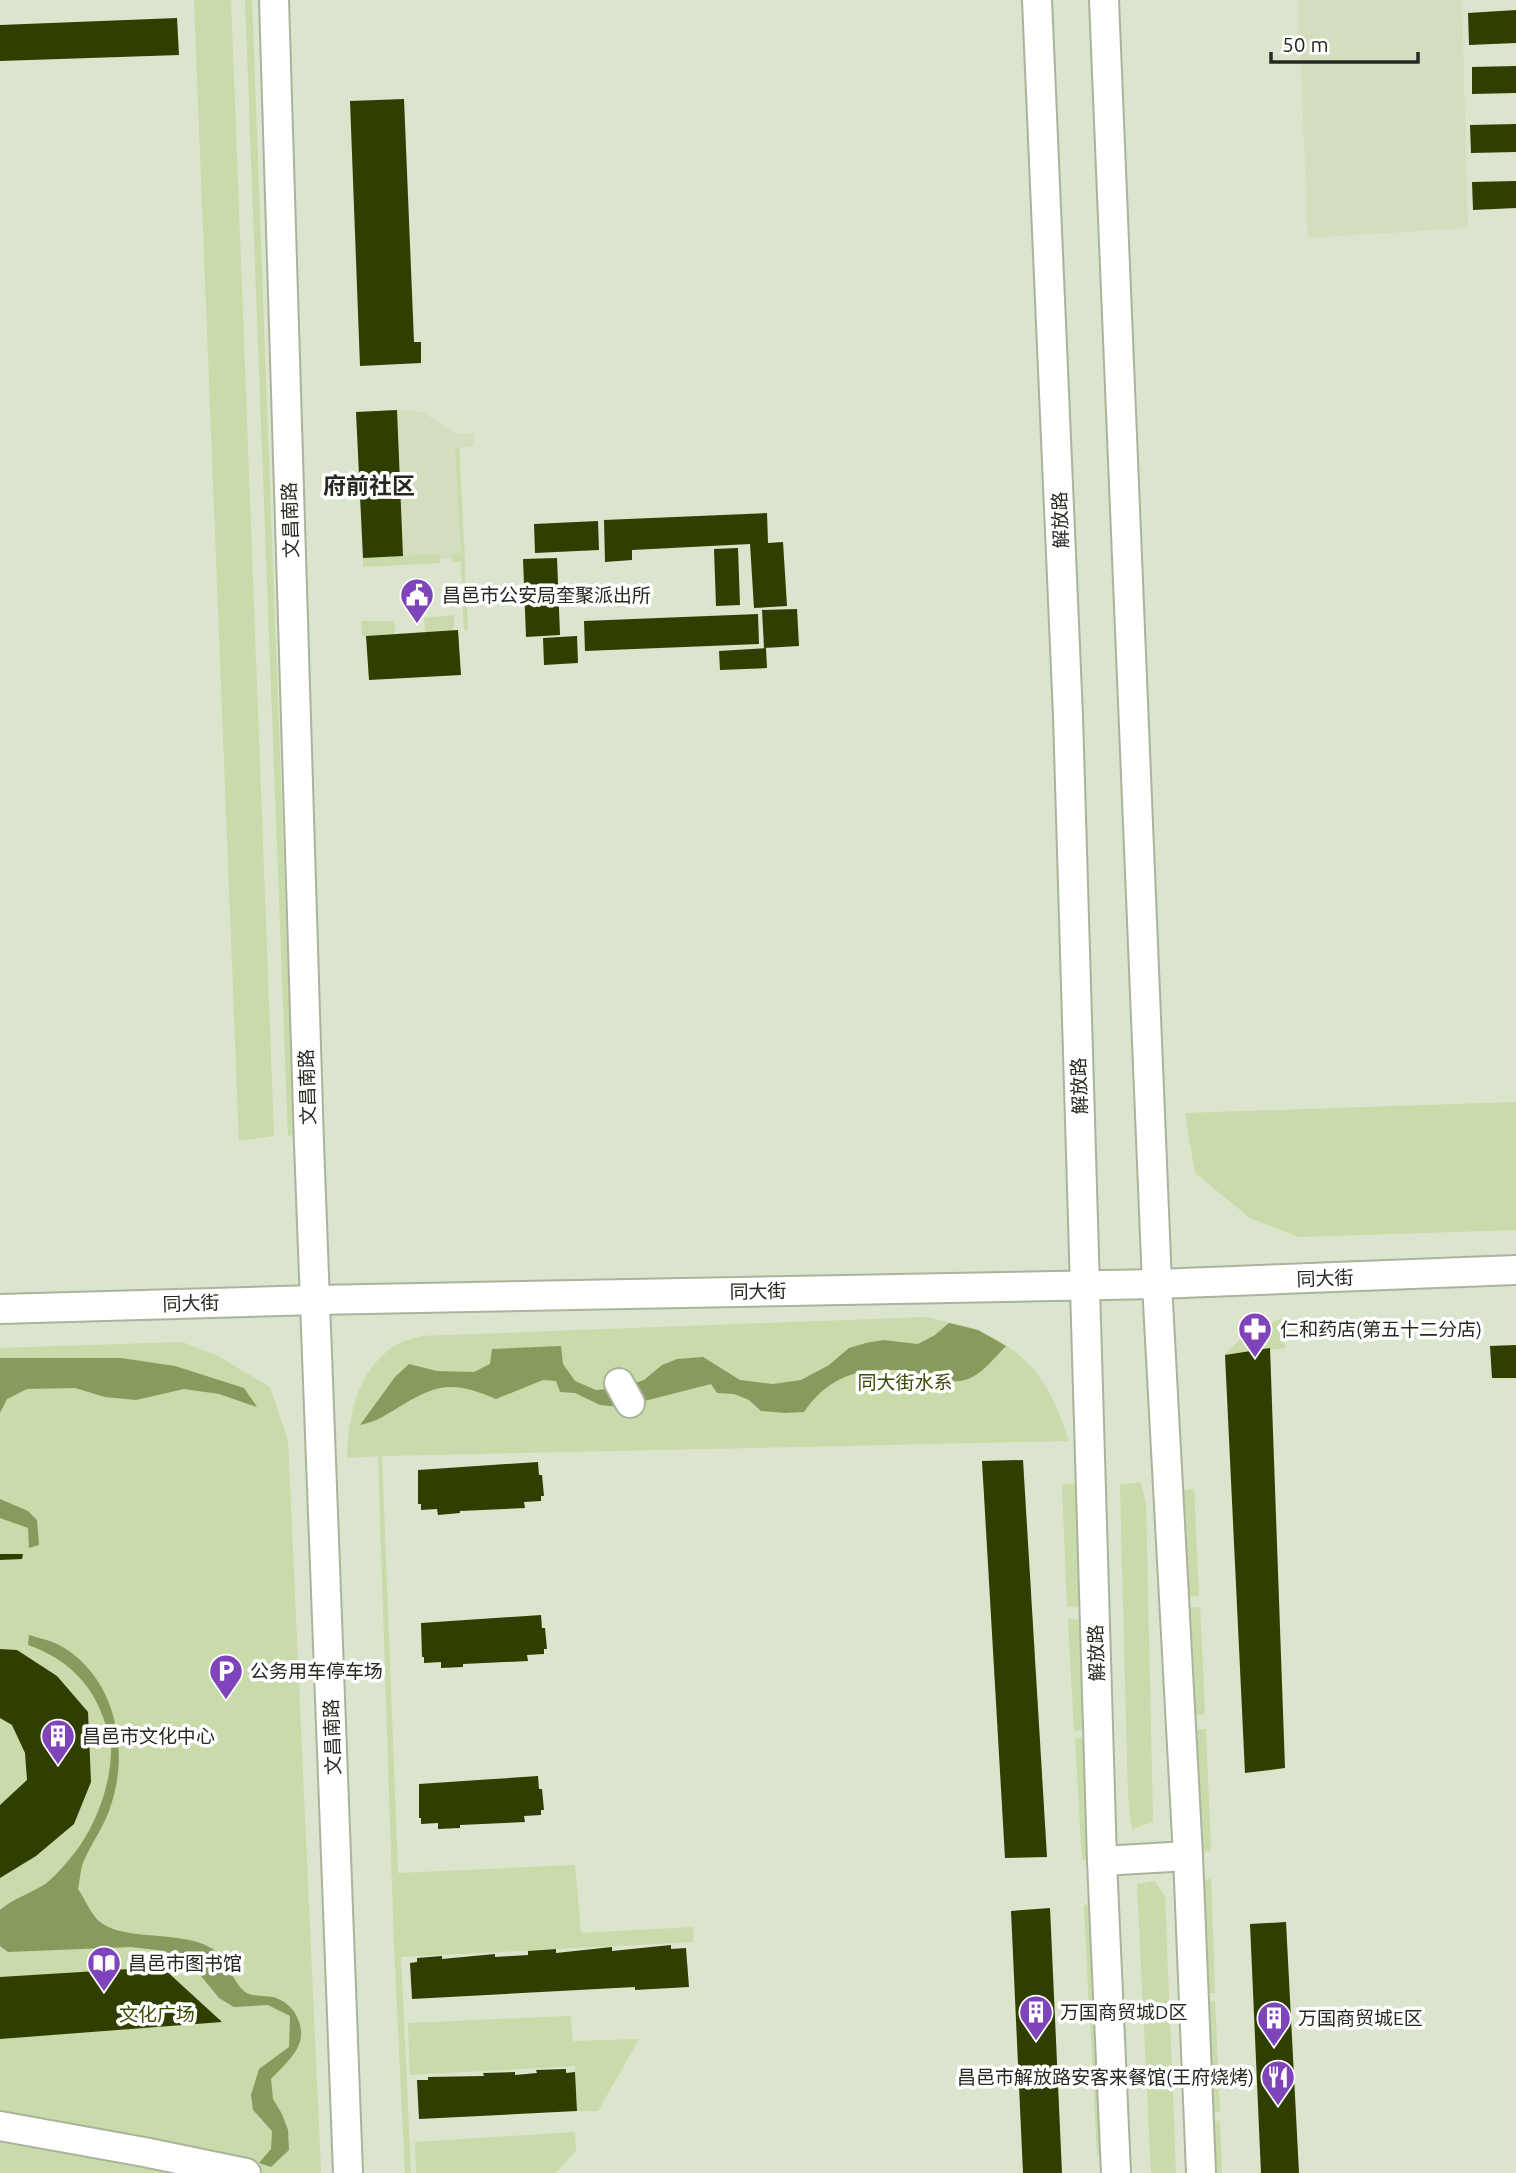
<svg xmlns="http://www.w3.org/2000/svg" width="1516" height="2173" viewBox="0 0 1516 2173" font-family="Ubuntu,'Noto Sans SC',sans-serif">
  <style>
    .built { fill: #d2debe }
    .green { fill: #c9daab }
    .water { fill: #879b5e }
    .building { fill: #2f3f00 }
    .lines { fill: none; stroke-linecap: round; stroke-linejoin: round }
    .minor-casing { stroke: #aab39b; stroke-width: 32 }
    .minor { stroke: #fff; stroke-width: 28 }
    .labels { text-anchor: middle; stroke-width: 7; stroke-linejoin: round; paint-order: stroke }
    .street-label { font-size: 19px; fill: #262920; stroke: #fff }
    .poi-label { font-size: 19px; fill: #262920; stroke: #fff; text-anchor: start }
    .park-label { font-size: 19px; fill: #394b02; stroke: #fff }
    .quarter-label { font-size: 23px; font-weight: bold; fill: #262920; stroke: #fff }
  </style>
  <rect width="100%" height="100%" fill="#dbe4cc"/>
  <g class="built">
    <polygon points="1298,0 1462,0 1468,228 1308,238"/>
    <polygon points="397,410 422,412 456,434 474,433 474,446 459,448 465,558 363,563 356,412"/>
  </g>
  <g class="green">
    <polygon points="194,0 231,0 274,1136 239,1141"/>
    <polygon points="245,0 252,0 294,1134 288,1136"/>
    <polygon points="459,448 468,630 464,630 461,562 452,562 452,554 461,553 455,449"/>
    <polygon points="440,554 440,563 363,567 363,558"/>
    <polygon points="454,615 454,631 425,632 424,618"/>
    <polygon points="361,621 394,621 395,634 362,636"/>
    <polygon points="1516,1102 1516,1230 1299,1237 1250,1218 1195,1173 1185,1113"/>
    <path d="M927,1317C944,1322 964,1324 980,1331C1034,1356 1051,1387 1069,1441L382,1456L398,1873L575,1865L581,1933L693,1927L694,1942L401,1957L411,2173H405L394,1944L378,1456L347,1458C349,1416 355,1376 391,1348C399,1342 412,1339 421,1336Z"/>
    <path d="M1282,1318L1285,1348L1225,1355C1240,1335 1260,1327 1282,1318Z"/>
    <polygon points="182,1342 218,1356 270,1387 288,1441 321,2173 0,2173 0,1348"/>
    <polygon points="1141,1482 1146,1504 1153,1822 1132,1829 1128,1795 1120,1485"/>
    <polygon points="1079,1483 1084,1606 1067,1607 1062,1485"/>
    <polygon points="1194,1489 1199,1596 1184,1597 1181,1490"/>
    <polygon points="1200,1607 1205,1714 1192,1716 1186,1608"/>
    <polygon points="1068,1619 1085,1620 1090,1729 1074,1731"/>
    <polygon points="1206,1729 1211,1851 1196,1852 1190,1730"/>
    <polygon points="1075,1738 1090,1739 1096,1859 1082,1860"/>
    <polygon points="1211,1879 1215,1993 1203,1993 1198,1880"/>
    <polygon points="1155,1881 1165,1897 1176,2173 1151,2173 1137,1884"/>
    <polygon points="1097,1904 1103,2008 1089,2008 1084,1905"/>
    <polygon points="1215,2001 1220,2112 1210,2112 1204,2002"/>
    <polygon points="570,2016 573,2041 639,2039 598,2111 577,2111 575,2066 410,2075 408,2023"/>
    <polygon points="1104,2020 1110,2153 1097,2155 1090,2021"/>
    <polygon points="1211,2120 1220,2121 1222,2173 1212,2173"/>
    <polygon points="575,2132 576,2151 556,2173 416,2173 415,2142"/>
  </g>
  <g class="water">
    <path d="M949,1323L978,1330L1006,1346C995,1357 981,1376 965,1380C950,1384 937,1377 923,1374C874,1364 833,1369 804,1412L785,1413L761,1411L749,1400L734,1394L717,1393L711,1384L621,1407L600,1405L575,1393L560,1392L556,1381L543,1380L496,1399C454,1381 438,1383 399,1407C384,1416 378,1421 360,1425L395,1377L409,1364L437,1371L474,1372L490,1364L492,1349L561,1346L563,1364L575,1381L596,1390L621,1388L644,1380L662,1365L677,1359L703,1357L740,1380L773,1384L801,1380L829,1365L849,1348L866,1343L883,1340L918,1344L935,1335Z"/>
    <polygon points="0,1358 121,1358 175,1366 244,1388 257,1407 219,1394 184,1389 136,1400 105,1397 75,1388 27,1389 7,1399 0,1413"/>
    <polygon points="0,1499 28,1511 37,1520 39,1545 29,1548 28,1528 0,1518"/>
    <path d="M29,1635C38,1638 50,1640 59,1645C115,1675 130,1749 111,1805C105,1826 91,1843 83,1863C80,1871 80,1881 78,1889C84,1898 89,1909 95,1917C117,1944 180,1928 213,1949C228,1959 235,1989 249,1994C258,1997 268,1995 276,1998C284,2001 292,2007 296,2015C311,2043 290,2059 271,2079L273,2099L282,2114L288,2130L289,2150L271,2167L259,2163L271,2149L272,2131L253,2110L251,2095L259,2069L289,2047L290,2016L268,2005L234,2007L219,1998L192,1965L165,1951L131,1947L8,1952L0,1946V1910C14,1898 27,1895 42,1886C52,1880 64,1866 72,1856C95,1829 112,1783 111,1747C111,1740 107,1733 106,1726C94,1685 68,1659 28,1645Z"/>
  </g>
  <g class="building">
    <polygon points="1516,10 1516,43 1469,45 1468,13"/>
    <polygon points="177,18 179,55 0,61 0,25"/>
    <polygon points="1516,66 1516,93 1472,94 1472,67"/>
    <polygon points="404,99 414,342 421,342 421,363 360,366 350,101"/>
    <polygon points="1516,124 1516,152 1471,153 1470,125"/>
    <polygon points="1516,181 1516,208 1473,210 1472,182"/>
    <polygon points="397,410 403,556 363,558 356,412"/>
    <polygon points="767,513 768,543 783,542 787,606 754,608 750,544 632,550 632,560 605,562 604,520"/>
    <polygon points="598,521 599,550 535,553 534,524"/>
    <polygon points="738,548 740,605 716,606 714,549"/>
    <polygon points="557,558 560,635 526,637 523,559"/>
    <polygon points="797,609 799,646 764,648 762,610"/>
    <polygon points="758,614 759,644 585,651 584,621"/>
    <polygon points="458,630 461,675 369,680 366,636"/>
    <polygon points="577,636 578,663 544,665 543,638"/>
    <polygon points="766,648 767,668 720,670 719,651"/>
    <polygon points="1516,1345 1516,1378 1492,1378 1490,1346"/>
    <polygon points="1270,1348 1285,1768 1245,1773 1225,1355"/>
    <polygon points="1023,1460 1047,1857 1005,1858 982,1461"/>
    <polygon points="538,1462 539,1475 542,1475 544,1496 541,1496 541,1501 524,1502 525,1508 460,1511 460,1513 438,1515 437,1509 421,1510 421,1504 418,1504 418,1470"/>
    <polygon points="0,1554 23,1554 22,1559 0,1560"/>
    <polygon points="541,1615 542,1628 545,1628 547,1649 544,1649 544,1654 527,1655 528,1661 463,1664 463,1667 441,1668 441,1662 424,1663 424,1657 422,1657 421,1623"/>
    <polygon points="0,1649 17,1650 57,1676 88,1712 91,1782 74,1824 36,1856 0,1878 0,1805 27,1780 25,1753 12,1725 0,1718"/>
    <polygon points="538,1776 539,1789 542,1789 544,1810 541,1810 541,1815 524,1816 525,1822 460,1825 460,1828 438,1829 438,1823 421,1824 421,1818 419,1818 419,1784"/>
    <polygon points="1050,1908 1062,2173 1023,2173 1011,1911"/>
    <polygon points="1286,1922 1299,2173 1261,2173 1250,1924"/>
    <polygon points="671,1945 671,1949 686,1948 689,1987 635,1990 635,1987 412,1999 410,1963 417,1962 417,1958 442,1956 442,1959 495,1954 495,1957 528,1955 528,1951 556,1949 556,1953 612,1947 612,1951"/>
    <polygon points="162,1967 222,2022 0,2039 0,1977"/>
    <polygon points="566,2069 566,2073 575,2072 577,2111 419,2119 417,2080 428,2080 428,2077 484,2076 483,2073 515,2072 515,2075 537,2073 536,2070"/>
  </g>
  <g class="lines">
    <g class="minor-casing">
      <g id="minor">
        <polyline points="274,0 309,1144 348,2173"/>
        <polyline points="1037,0 1068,716 1102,1861 1116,2173"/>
        <polyline points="1104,0 1157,1284 1188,1856 1201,2173"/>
        <polyline points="0,1309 315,1300 1157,1284 1516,1270"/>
        <polyline points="619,1383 630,1403"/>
        <polyline points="1102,1861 1188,1856"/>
        <polyline points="0,2126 144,2152 246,2173"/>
      </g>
    </g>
    <use href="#minor" class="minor"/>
  </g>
  <defs>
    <g id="civic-pin" transform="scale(1.75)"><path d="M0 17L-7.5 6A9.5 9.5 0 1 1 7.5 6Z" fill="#7f44ba" stroke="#fff"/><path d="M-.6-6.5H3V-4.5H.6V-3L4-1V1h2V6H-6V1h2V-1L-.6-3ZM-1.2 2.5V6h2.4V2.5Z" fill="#fff"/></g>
    <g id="pharmacy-pin" transform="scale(1.75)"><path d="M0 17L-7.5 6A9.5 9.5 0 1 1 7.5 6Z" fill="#7f44ba" stroke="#fff"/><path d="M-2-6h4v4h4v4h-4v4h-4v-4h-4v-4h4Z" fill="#fff"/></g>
    <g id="parking-pin" transform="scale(1.75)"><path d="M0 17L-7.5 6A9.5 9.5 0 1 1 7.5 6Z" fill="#7f44ba" stroke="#fff"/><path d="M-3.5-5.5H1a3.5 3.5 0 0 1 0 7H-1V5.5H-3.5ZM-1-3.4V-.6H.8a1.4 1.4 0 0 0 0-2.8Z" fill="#fff"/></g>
    <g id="building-pin" transform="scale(1.75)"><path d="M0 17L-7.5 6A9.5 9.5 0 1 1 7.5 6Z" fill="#7f44ba" stroke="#fff"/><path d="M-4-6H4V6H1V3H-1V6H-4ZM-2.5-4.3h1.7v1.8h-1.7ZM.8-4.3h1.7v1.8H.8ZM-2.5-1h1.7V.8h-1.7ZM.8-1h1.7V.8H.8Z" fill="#fff"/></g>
    <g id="library-pin" transform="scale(1.75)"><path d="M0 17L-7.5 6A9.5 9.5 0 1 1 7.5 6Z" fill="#7f44ba" stroke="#fff"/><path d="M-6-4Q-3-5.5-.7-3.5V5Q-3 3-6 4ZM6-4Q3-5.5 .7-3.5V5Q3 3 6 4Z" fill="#fff"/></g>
    <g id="restaurant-pin" transform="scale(1.75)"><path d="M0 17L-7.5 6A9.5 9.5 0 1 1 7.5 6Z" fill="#7f44ba" stroke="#fff"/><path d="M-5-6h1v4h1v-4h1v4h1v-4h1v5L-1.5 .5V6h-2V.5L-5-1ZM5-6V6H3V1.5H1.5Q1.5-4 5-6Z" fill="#fff"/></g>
  </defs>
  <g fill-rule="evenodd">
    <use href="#civic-pin" x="417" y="595"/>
    <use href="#pharmacy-pin" x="1255" y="1329"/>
    <use href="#parking-pin" x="226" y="1671"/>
    <use href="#building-pin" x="58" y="1736"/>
    <use href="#library-pin" x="104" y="1963"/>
    <use href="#building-pin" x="1036" y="2012"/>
    <use href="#building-pin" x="1274" y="2018"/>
    <use href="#restaurant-pin" x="1278" y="2077"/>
  </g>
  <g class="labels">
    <g class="street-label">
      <text transform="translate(290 520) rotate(-92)" y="7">文昌南路</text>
      <text transform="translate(1060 520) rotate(-92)" y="7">解放路</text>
      <text transform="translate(1079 1086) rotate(-92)" y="7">解放路</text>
      <text transform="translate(307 1087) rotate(-92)" y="7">文昌南路</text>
      <text transform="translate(1325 1278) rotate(-2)" y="7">同大街</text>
      <text transform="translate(758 1291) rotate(-1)" y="7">同大街</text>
      <text transform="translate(191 1303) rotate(-2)" y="7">同大街</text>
      <text transform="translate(1096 1653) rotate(-92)" y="7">解放路</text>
      <text transform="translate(332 1737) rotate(-92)" y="7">文昌南路</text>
    </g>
    <g class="poi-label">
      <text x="442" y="602">昌邑市公安局奎聚派出所</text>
      <text x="1280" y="1336">仁和药店(第五十二分店)</text>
      <text x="250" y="1678">公务用车停车场</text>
      <text x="82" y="1743">昌邑市文化中心</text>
      <text x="128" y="1970">昌邑市图书馆</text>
      <text x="1060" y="2019">万国商贸城D区</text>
      <text x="1298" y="2025">万国商贸城E区</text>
      <text x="1254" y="2084" text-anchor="end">昌邑市解放路安客来餐馆(王府烧烤)</text>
    </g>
    <g class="park-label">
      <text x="905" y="1389">同大街水系</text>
      <text x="157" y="2021">文化广场</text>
    </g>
    <g class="quarter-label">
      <text x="369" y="494">府前社区</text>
    </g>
  </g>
  <path d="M1271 52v10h147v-10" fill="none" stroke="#262920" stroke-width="3.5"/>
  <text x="1282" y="52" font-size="21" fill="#262920" stroke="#ffffff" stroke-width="5" paint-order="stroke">50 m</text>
</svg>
